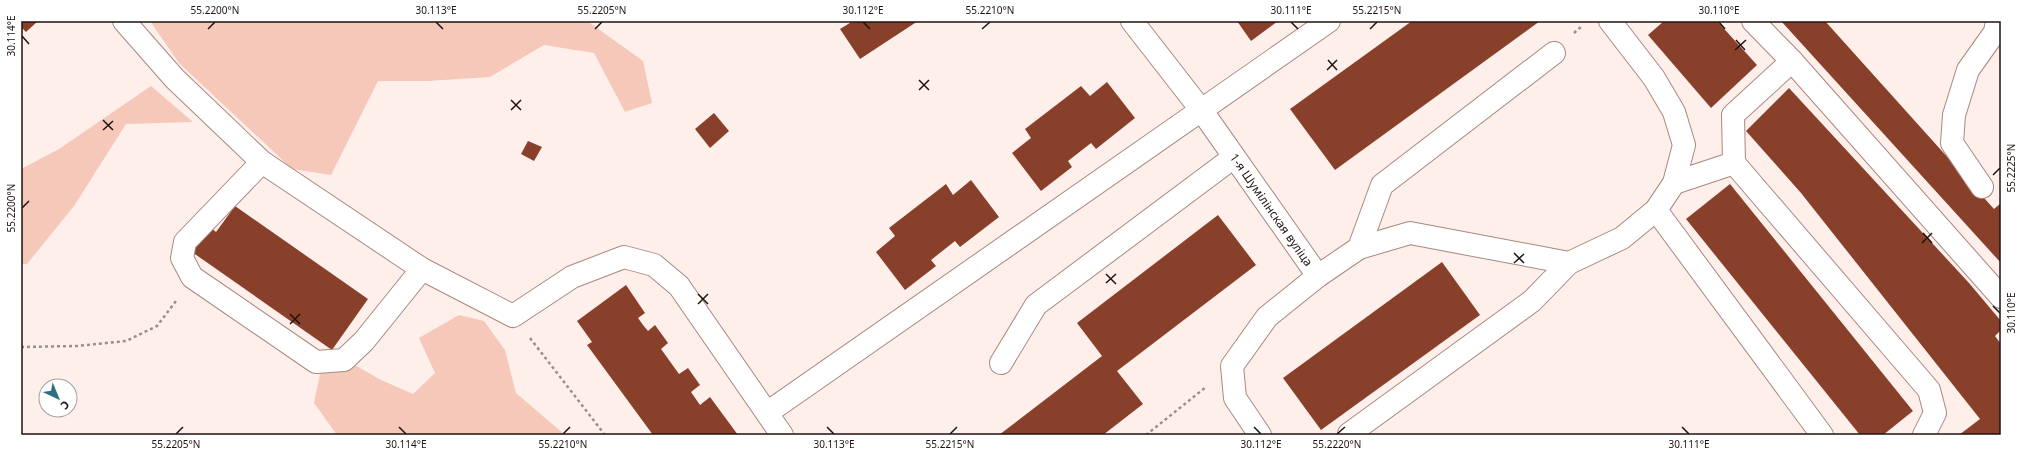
<svg xmlns="http://www.w3.org/2000/svg" width="2022" height="456" viewBox="0 0 2022 456" font-family="'Noto Sans',sans-serif">
  <style>
    .green { fill: #f6c8b9 }
    .building { fill: #89402a }
    .lines { fill: none; stroke-linecap: round; stroke-linejoin: round }
    .minor-casing { stroke: #a8887f; stroke-width: 24 }
    .path { stroke: #9b8e8a; stroke-width: 2.5; stroke-dasharray: 3 3; stroke-linecap: butt }
    .minor { stroke: #fff; stroke-width: 22 }
    .ticks { fill: none; stroke: #1f1310; stroke-width: 1.5 }
    .labels { text-anchor: middle; stroke-width: 4; stroke-linejoin: round; paint-order: stroke }
    .street-label { font-size: 12px; fill: #1f1310; stroke: #fff }
    .neatline { fill: none; stroke: #1f1310; stroke-width: 1.5 }
    .ticks-label { font-size: 10px; text-anchor: middle; fill: #1f1310 }
  </style>
  <rect width="100%" height="100%" fill="#feefeb"/>
  <g class="green">
    <polygon points="150,21 589,21 590,23 643,61 652,103 625,112 594,53 544,45 490,77 428,81 378,81 331,175 292,169 179,63"/>
    <polygon points="151,86 193,122 126,124 74,206 27,264 21,264 21,169 59,149"/>
    <polygon points="459,315 484,321 505,350 516,393 565,435 337,435 314,403 320,374 353,364 379,379 413,394 435,373 419,338"/>
  </g>
  <g class="building">
    <polygon points="21,21 38,21 26,32 21,27"/>
    <polygon points="853,21 918,21 860,59 840,29"/>
    <polygon points="1237,21 1278,21 1251,41"/>
    <polygon points="1412,21 1540,21 1335,170 1290,109"/>
    <polygon points="1664,21 1717,21 1757,65 1711,108 1648,35"/>
    <polygon points="1781,21 1825,21 1994,209 2001,203 2001,263"/>
    <polygon points="1107,82 1135,118 1096,149 1091,143 1068,161 1072,167 1041,191 1012,153 1031,138 1025,129 1081,86 1090,96"/>
    <polygon points="1789,88 1969,283 2001,321 2001,330 1995,336 2001,344 2001,435 1959,435 1980,419 1801,193 1746,131"/>
    <polygon points="714,113 729,131 710,148 695,129"/>
    <polygon points="528,141 542,147 534,161 521,154"/>
    <polygon points="971,180 999,217 960,247 955,241 931,260 936,266 905,290 876,252 895,236 889,228 946,184 953,195"/>
    <polygon points="1730,184 1913,411 1883,435 1860,435 1686,219"/>
    <polygon points="235,206 368,299 332,350 192,252 210,227 216,232"/>
    <polygon points="1218,215 1256,265 1117,371 1143,404 1103,435 999,435 1102,356 1077,323"/>
    <polygon points="1442,262 1480,315 1321,430 1283,378"/>
    <polygon points="626,285 645,313 638,318 643,325 648,331 655,325 668,343 661,349 679,374 688,368 700,385 691,392 700,405 710,397 738,435 653,435 587,345 592,342 577,321"/>
  </g>
  <g class="lines">
    <g class="minor-casing">
      <g id="minor">
        <polyline points="124,21 175,79 262,162 422,269 513,316 572,277 624,257 654,265 679,286 782,435"/>
        <polyline points="1132,21 1202,111 1318,276 1267,317 1232,366 1235,398 1260,435"/>
        <polyline points="1753,21 1792,61 2001,297"/>
        <polyline points="262,162 185,242 182,258 192,277 316,362 344,360 364,341 422,269"/>
        <polyline points="1734,163 1733,115 1792,61"/>
        <polyline points="1674,183 1734,163 1929,390 1935,413 1924,435"/>
        <polyline points="1982,187 1952,143 1954,115 1968,70 1995,32 1997,21"/>
        <polyline points="1656,210 1822,435"/>
        <polyline points="1359,248 1382,185 1554,53"/>
        <polyline points="1318,276 1359,248 1410,233 1569,263 1622,238 1656,210 1674,183 1684,145 1674,112 1654,78 1610,21"/>
        <polyline points="1001,363 1036,305 1234,157"/>
        <polyline points="767,413 1329,21"/>
        <polyline points="1349,434 1532,301 1569,263"/>
      </g>
    </g>
    <g class="path">
      <polyline points="1574,33 1582,26"/>
      <polyline points="530,338 605,435"/>
      <polyline points="21,347 77,346 126,341 157,326 176,301"/>
      <polyline points="1146,435 1206,387"/>
    </g>
    <use href="#minor" class="minor"/>
  </g>
  <path class="ticks" d="M436,22L443,29M863,22L870,29M1291,22L1298,29M1719,22L1725,29M208,29L215,22M595,29L602,22M982,29L990,22M1370,29L1377,22M22,36L29,44M1736,40L1745,50M1735,50L1746,40M1328,60L1337,70M1327,70L1337,60M919,80L929,90M919,90L929,80M511,100L521,110M511,110L521,100M103,120L113,130M103,130L113,121M1993,175L2000,168M22,208L29,201M1923,233L1932,243M1922,243L1932,233M1514,253L1524,263M1514,263L1524,254M1106,274L1116,284M1106,283L1116,274M698,294L708,304M698,304L708,294M1993,306L2000,313M290,314L300,324M290,324L300,314M399,427L406,434M827,427L834,434M1254,427L1261,434M1682,427L1689,434M176,434L183,427M563,434L570,427M950,434L957,427M1337,434L1345,427"/>
  <g class="labels">
    <g class="street-label">
      <text transform="translate(1271 210) rotate(55)" y="4">1-я Шумілінская вуліца</text>
    </g>
  </g>
  <rect width="2022" height="456" fill="none" stroke="#ffffff" stroke-width="44"/>
  <g transform="translate(58 398) rotate(136)"><circle r="19" fill="#ffffff" stroke="#a5a19f"/>
  <path d="M0-3L7 15L0 10L-7 15Z" fill="#2d7082"/>
  <text y="-6" font-size="11" font-weight="bold" text-anchor="middle" fill="#1f1310">С</text>
  </g>
  <rect x="22" y="22" width="1978" height="412" class="neatline"/>
  <g class="ticks-label">
    <text x="215" y="14">55.2200°N</text>
    <text x="436" y="14">30.113°E</text>
    <text x="602" y="14">55.2205°N</text>
    <text x="863" y="14">30.112°E</text>
    <text x="990" y="14">55.2210°N</text>
    <text x="1291" y="14">30.111°E</text>
    <text x="1377" y="14">55.2215°N</text>
    <text x="1719" y="14">30.110°E</text>
    <text transform="translate(11 36) rotate(-90)" y="4">30.114°E</text>
    <text transform="translate(2011 168) rotate(-90)" y="4">55.2225°N</text>
    <text transform="translate(11 208) rotate(-90)" y="4">55.2200°N</text>
    <text transform="translate(2011 313) rotate(-90)" y="4">30.110°E</text>
    <text x="176" y="448">55.2205°N</text>
    <text x="406" y="448">30.114°E</text>
    <text x="563" y="448">55.2210°N</text>
    <text x="834" y="448">30.113°E</text>
    <text x="950" y="448">55.2215°N</text>
    <text x="1261" y="448">30.112°E</text>
    <text x="1337" y="448">55.2220°N</text>
    <text x="1689" y="448">30.111°E</text>
  </g>
</svg>
